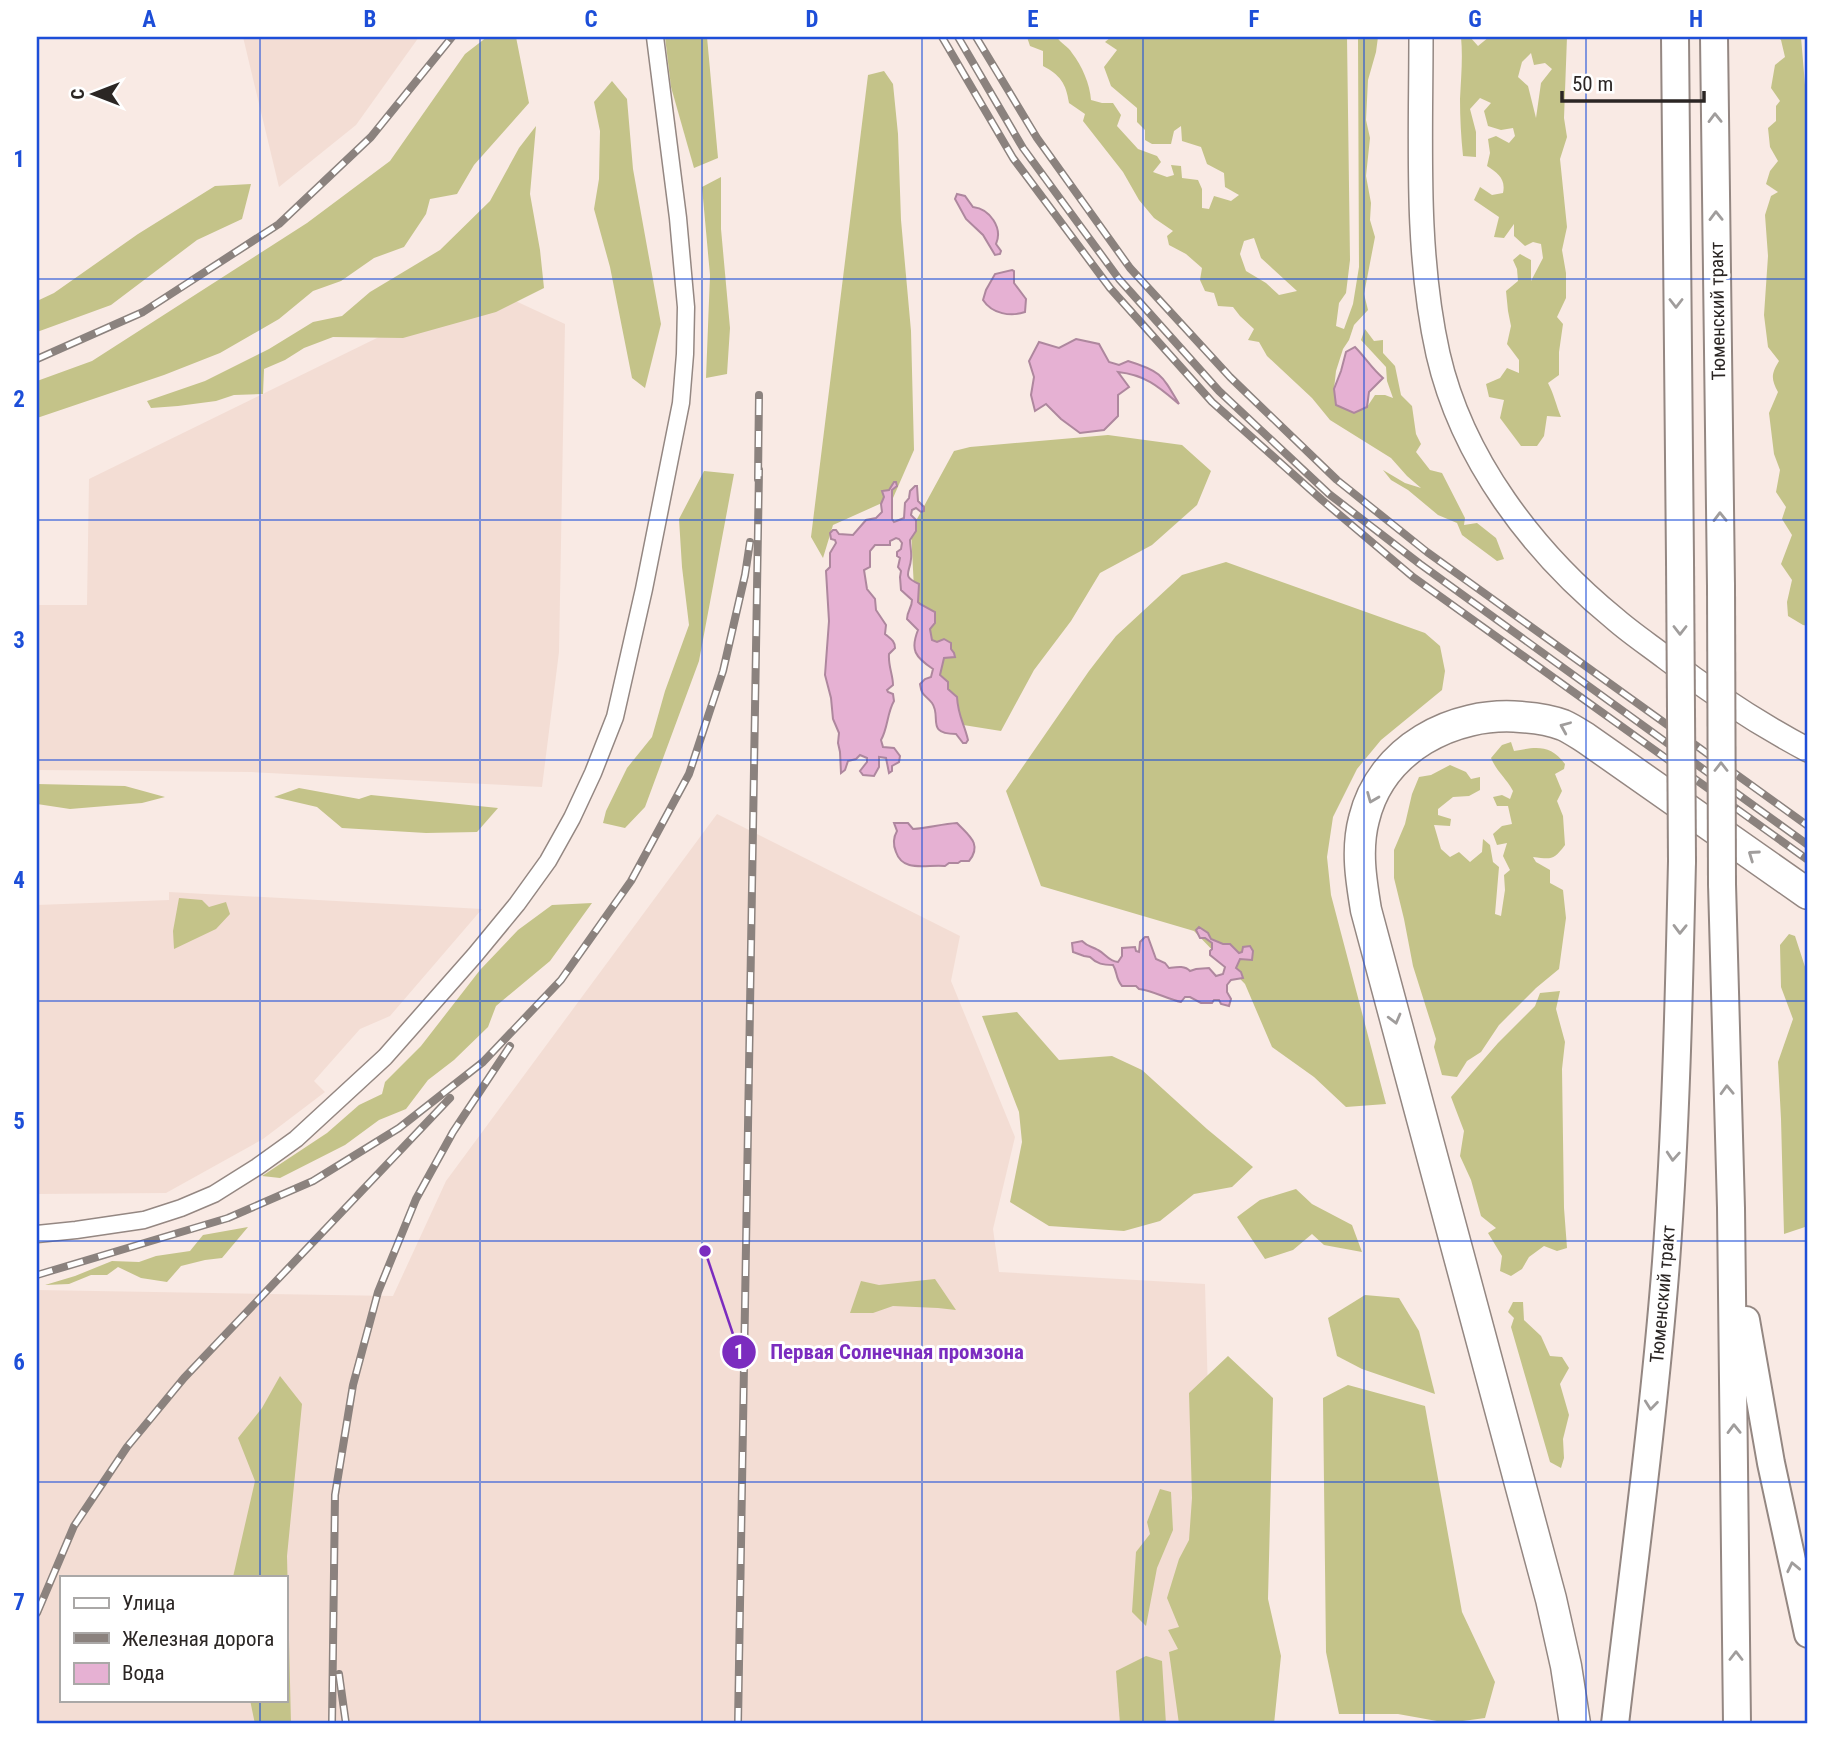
<svg xmlns="http://www.w3.org/2000/svg" width="1845" height="1761" viewBox="0 0 1845 1761" font-family="'Roboto Condensed',sans-serif">
  <style>
    .built { fill: #f3ddd4; fill-rule: evenodd }
    .forest { fill: #c4c389; fill-rule: evenodd }
    .water { fill: #e6b1d3; stroke: #ae879e; stroke-width: 2 }
    .lines { fill: none; stroke-linecap: round; stroke-linejoin: round }
    .street-casing { stroke: #948782; stroke-width: 19 }
    .secondary-casing { stroke: #948782; stroke-width: 26 }
    .primary-casing { stroke: #948782; stroke-width: 30 }
    .highway-casing { stroke: #948782; stroke-width: 33 }
    .street { stroke: #fff; stroke-width: 16 }
    .secondary { stroke: #fff; stroke-width: 23 }
    .primary { stroke: #fff; stroke-width: 26 }
    .highway { stroke: #fff; stroke-width: 30 }
    .rail-casing { stroke: #8b827e; stroke-width: 8 }
    .rail { stroke: #fff; stroke-width: 5; stroke-dasharray: 16; stroke-linecap: butt }
    .primary-bridge-casing { stroke: #948782; stroke-width: 30; stroke-linecap: butt }
    .primary-bridge { stroke: #fff; stroke-width: 26 }
    .oneway { stroke: #a09d9c }
    .grid { fill: none; stroke: #1d4ed8; stroke-width: 2; stroke-opacity: 0.55 }
    .labels { text-anchor: middle; stroke-width: 6; stroke-linejoin: round; paint-order: stroke }
    .street-label { font-size: 19px; fill: #2b2624; stroke: #fff }
    .leader { fill: none; stroke: #7b2cbf; stroke-width: 2.5 }
    .callout-dot { fill: #7b2cbf; stroke: #fff; stroke-width: 2.5 }
    .mark-label { font-size: 21px; text-anchor: middle; font-weight: bold; fill: #fff }
    .callout-label { font-size: 21px; text-anchor: middle; font-weight: bold; fill: #7b2cbf; stroke: #fff; stroke-width: 6; stroke-linejoin: round; paint-order: stroke }
    .neatline { fill: none; stroke: #1d4ed8; stroke-width: 2.5 }
    .grid-label { font-size: 23px; text-anchor: middle; font-weight: bold; fill: #1d4ed8 }
  </style>
  <rect width="100%" height="100%" fill="#f9eae4"/>
  <g class="built">
    <polygon points="243,37 419,37 356,125 279,187"/>
    <polygon points="483,286 565,324 559,652 542,787 251,772 37,770 37,605 87,605 89,479"/>
    <path d="M717,814L960,936L951,981L1015,1137L993,1229L999,1272L1205,1284L1217,1724H37V1290L393,1296L446,1181ZM61,1577H285V1700H61Z"/>
    <polygon points="169,892 482,909 390,1016 360,1029 314,1081 325,1092 263,1139 166,1193 37,1194 37,905 169,900"/>
  </g>
  <g class="forest">
    <polygon points="487,37 516,37 529,103 474,165 457,194 430,199 426,214 404,247 374,258 341,281 313,291 279,319 220,353 164,375 37,418 37,381 92,361 307,223 390,161 465,54"/>
    <polygon points="665,37 707,37 718,158 694,168 671,87"/>
    <path d="M1027,37H1057C1061,44 1068,46 1072,53C1082,66 1090,84 1091,100L1102,103H1113L1121,115L1117,126L1138,149L1157,156L1161,162L1153,172L1167,177L1174,175L1171,165L1181,166L1182,178L1198,180L1202,189V208L1209,209L1214,196L1231,201L1239,195L1225,187L1224,173L1207,164L1201,147L1182,141L1181,126L1174,131L1171,144H1152L1145,140V130L1137,122V108L1111,86L1104,67L1117,50L1105,42L1111,37H1347L1350,260L1346,293L1339,303L1336,326L1344,329L1353,304L1359,267L1358,37H1378L1376,52L1368,80L1366,120L1370,138L1366,176L1371,203L1370,220L1375,237L1364,294L1368,310L1354,325L1349,340L1343,349L1336,371L1334,389L1367,407L1375,395H1385L1393,398L1387,381L1386,367L1361,340L1365,329L1374,341L1383,340V353L1395,366L1401,395L1412,406L1416,434L1421,444L1416,452L1430,470L1442,473L1465,518L1464,525L1477,523L1496,538L1504,559L1497,561L1462,535L1457,523L1438,515L1408,490L1391,480L1383,470L1405,483L1421,488L1407,476L1391,458L1330,420L1312,398L1267,356L1259,342L1248,340L1254,329L1240,316L1233,307L1218,306L1214,293L1205,291L1200,280L1202,268L1186,254L1169,245L1167,236L1173,231L1154,218L1139,200L1123,172L1083,121L1085,114L1069,103C1066,83 1060,75 1043,66V51L1030,46ZM1254,238L1261,258L1297,291L1279,295L1266,283L1246,271L1240,254L1244,241Z"/>
    <path d="M1461,37H1470L1478,46L1489,37H1541L1542,39L1544,37H1567L1564,118L1567,137L1560,159L1567,227L1562,250L1566,273V298L1557,317L1563,324L1559,352V375L1548,383C1554,394 1556,405 1561,417L1547,416L1544,436L1537,446H1521L1500,418L1504,400L1489,397L1486,384L1500,378L1507,368L1519,373V360L1507,344L1511,326L1508,311L1506,291L1518,281L1517,269L1513,260L1520,254L1531,260V281L1543,258L1541,244L1533,242L1525,246L1514,236V224L1504,238L1494,237L1499,217L1474,200L1480,187L1492,195L1503,193C1506,179 1498,173 1487,166L1490,153L1488,139L1496,136L1509,143L1515,136L1513,128L1501,130L1488,126L1484,111L1491,103L1480,98L1470,109L1476,132V157L1463,156C1461,137 1460,118 1460,99C1461,78 1463,58 1461,37ZM1531,53L1534,65L1545,63L1552,69L1541,83L1536,118L1528,86L1518,77L1522,62Z"/>
    <path d="M1778,37H1801L1807,109L1808,112V626L1803,625L1788,616L1787,602L1792,580L1781,564L1792,535L1782,519L1786,507L1776,492L1780,470L1774,454L1769,413L1778,392C1771,379 1771,374 1779,361L1768,347L1764,315L1768,256L1765,215L1771,196L1778,192L1766,184L1770,171L1778,161L1770,147L1768,128L1776,121V106L1780,101L1771,88L1775,65L1785,57L1781,40Z"/>
    <polygon points="884,71 893,84 898,134 901,220 911,331 914,450 893,498 833,525 823,558 811,537 868,75"/>
    <polygon points="612,81 627,99 633,169 661,324 645,388 632,378 610,267 594,209 599,179 600,131 594,102"/>
    <polygon points="536,126 530,194 540,250 544,288 496,312 403,338 333,337 304,348 285,360 264,369 263,394 234,395 216,401 178,406 151,408 147,401 205,381 269,349 313,322 342,316 370,292 440,250 490,201 519,148"/>
    <polygon points="721,177 721,229 730,328 727,374 706,378 710,275 702,187"/>
    <polygon points="251,184 242,219 197,240 111,305 37,332 37,301 54,293 138,234 215,186"/>
    <polygon points="1108,435 1182,445 1211,471 1197,505 1152,545 1100,573 1071,621 1034,670 1001,731 957,724 928,653 914,589 911,530 954,451 970,447"/>
    <polygon points="704,471 734,474 699,661 645,807 625,828 603,823 606,811 627,768 652,737 665,691 689,625 682,567 679,519"/>
    <polygon points="1226,562 1425,633 1440,646 1445,671 1442,690 1381,740 1357,769 1333,817 1327,857 1331,895 1386,1104 1346,1107 1314,1077 1272,1047 1245,984 1194,931 1041,886 1006,791 1089,671 1116,636 1182,575"/>
    <path d="M1511,742L1514,751C1536,747 1550,744 1565,764L1564,769L1555,774L1562,791L1557,801L1563,816L1565,845C1553,861 1551,859 1533,857L1536,862L1550,870V883L1563,890L1566,918L1559,969L1536,988L1499,1025L1481,1052L1467,1061L1457,1077L1442,1075L1434,1047L1436,1039L1413,966L1404,919L1394,878V850L1405,824L1412,794L1419,777L1431,775L1450,765L1466,772L1471,779L1480,777V790L1469,796L1453,797L1438,809V815L1451,819L1450,826L1434,825L1441,849L1450,857L1459,852L1470,862L1482,852L1483,839L1490,845L1493,862L1499,867L1495,914L1501,916L1505,890L1504,875L1510,870L1503,856L1507,843L1497,845L1493,834L1502,826L1512,824L1508,806H1497L1493,797L1502,795L1510,799L1513,791C1506,778 1497,772 1491,758L1502,745Z"/>
    <polygon points="37,784 125,786 165,797 142,803 70,809 37,804"/>
    <polygon points="299,788 359,799 371,795 498,808 477,832 426,833 342,828 317,807 274,797"/>
    <polygon points="179,898 202,900 209,907 226,902 230,914 216,929 174,949 173,931"/>
    <polygon points="592,903 550,961 496,1006 488,1027 454,1060 428,1080 406,1109 379,1120 345,1145 280,1178 262,1176 327,1133 359,1105 382,1094 385,1082 421,1046 480,970 518,930 552,905"/>
    <polygon points="1789,934 1795,936 1808,976 1808,1226 1784,1234 1781,1119 1778,1062 1793,1019 1781,987 1780,945"/>
    <polygon points="1560,991 1556,1009 1565,1042 1562,1069 1564,1208 1567,1248 1557,1251 1544,1246 1529,1257 1522,1269 1511,1276 1500,1271 1502,1256 1488,1233 1496,1228 1481,1216 1471,1180 1460,1156 1464,1131 1451,1097 1498,1043 1535,1006 1540,993"/>
    <polygon points="1017,1012 1059,1060 1112,1056 1142,1070 1207,1129 1253,1167 1232,1187 1194,1194 1160,1221 1124,1231 1049,1226 1010,1202 1022,1142 1019,1112 982,1016"/>
    <polygon points="1296,1189 1312,1204 1352,1225 1362,1252 1324,1245 1312,1234 1293,1250 1265,1259 1237,1217 1260,1200"/>
    <polygon points="248,1227 222,1258 205,1260 181,1266 167,1282 141,1278 118,1267 107,1275 91,1275 69,1284 45,1285 75,1276 112,1261 139,1262 156,1256 190,1251 203,1235"/>
    <polygon points="935,1279 956,1310 938,1308 893,1306 873,1313 850,1313 861,1281 879,1285"/>
    <polygon points="1365,1295 1399,1298 1419,1331 1435,1394 1362,1369 1337,1356 1328,1318"/>
    <polygon points="1513,1302 1523,1302 1524,1320 1541,1336 1550,1356 1562,1357 1569,1368 1560,1384 1569,1415 1563,1439 1564,1458 1561,1468 1550,1462 1511,1327 1514,1318 1508,1312"/>
    <polygon points="1228,1356 1273,1398 1268,1599 1281,1656 1274,1724 1179,1724 1169,1652 1178,1649 1168,1630 1179,1627 1167,1598 1179,1559 1189,1540 1192,1498 1189,1393"/>
    <polygon points="280,1376 302,1404 287,1556 291,1724 255,1724 250,1700 285,1700 285,1577 233,1577 255,1481 238,1438 262,1408"/>
    <polygon points="1348,1385 1425,1406 1462,1612 1495,1682 1485,1718 1448,1723 1398,1714 1339,1714 1326,1652 1323,1398"/>
    <polygon points="1160,1489 1171,1492 1173,1530 1157,1568 1146,1626 1132,1612 1136,1552 1150,1534 1147,1522"/>
    <polygon points="1146,1656 1162,1661 1166,1724 1120,1724 1116,1671"/>
  </g>
  <g class="water">
    <path d="M957,194L965,196L973,207C990,209 1003,228 996,244L1001,251L1000,254L995,255L983,235L966,219L955,199Z"/>
    <path d="M1012,270L1014,271V283L1026,299L1025,312C1011,317 992,314 983,300L986,290L995,274Z"/>
    <path d="M1076,339L1099,344L1109,362L1119,365L1128,361C1161,371 1162,375 1179,404C1159,387 1146,375 1118,372L1129,387L1118,395V416L1104,430L1080,433L1061,419L1046,404L1035,411L1031,395L1034,377L1029,361L1039,342L1059,348Z"/>
    <path d="M1355,347C1365,357 1372,369 1383,378L1369,392L1367,407L1354,413L1336,405L1334,389L1341,371L1346,352Z"/>
    <path d="M894,482H896L897,486L892,490V519L894,522L904,518L905,503L909,498L910,491L915,486H917L918,501L924,507V511L921,512L916,508L912,510L911,515L916,520V531L910,540C910,546 912,553 911,559C910,573 901,576 919,584L918,602L920,604L935,612V623L930,629L932,640L937,642L944,639L951,643V649L954,653L955,657L944,658L940,675L948,682V689L957,697C958,716 964,723 968,740L966,743H963L956,734C925,734 942,717 932,703C925,694 922,697 920,684L925,679L931,677L933,669C915,657 910,650 918,630L907,619C907,611 912,608 912,600L901,590L900,577L901,571L898,567L900,558L897,556V552L901,549L902,543L899,539L896,538L890,541V545H875L870,551V567L864,570L867,589L875,599L876,610L886,625L885,634C891,639 895,641 895,648L889,654C888,666 893,675 893,685L887,690L888,692L893,694L894,701C887,713 888,728 881,740L883,747L894,748L900,756L899,762L892,766V771L889,773L886,758L879,757V767L874,776L863,775L860,771L867,762V758L860,755L856,759L848,761L845,770L841,773L840,752L838,743L839,733L833,719L831,698L825,675L829,621L826,571L830,567V553L836,543L835,540L831,539L830,533L833,530H836L839,534L853,535L866,520L876,518L882,512L881,504L884,497L882,491L889,490Z"/>
    <path d="M894,823H908L913,829C929,828 941,824 957,823C968,835 983,844 969,861H961L958,863H949L945,866C927,864 903,873 896,852C893,845 893,838 897,831Z"/>
    <path d="M1199,927L1208,933L1211,939L1223,944H1230L1239,953L1242,952L1243,947L1250,946L1253,951L1252,960L1240,959L1236,968L1241,972L1243,978L1231,980L1227,985V992L1231,999L1229,1006L1221,1004L1219,1000H1214L1212,1003H1201L1190,997H1185L1181,1002C1167,999 1154,991 1139,989L1136,986H1122C1115,978 1118,973 1113,965C1103,965 1097,964 1090,957L1084,956L1073,952L1072,943L1082,941C1088,947 1091,946 1098,950C1106,954 1108,961 1118,962L1122,956V948L1135,947L1136,951L1139,952L1140,942L1145,937H1148L1156,959L1165,963L1169,968C1176,967 1185,965 1190,971L1196,969L1209,968L1216,976L1223,974L1225,967L1210,955V951L1212,949V943L1205,938H1200L1196,930Z"/>
  </g>
  <g class="lines">
    <g class="street-casing">
      <polyline id="street" points="37,1234 76,1230 144,1220 181,1208 214,1194 257,1167 296,1139 385,1057 475,955 517,904 548,861 572,818 593,773 615,717 644,589 681,403 685,354 686,307 678,218 655,37"/>
    </g>
    <g class="secondary-casing">
      <path id="secondary" d="M1421,37C1421,142 1415,251 1438,354C1462,459 1533,552 1615,619C1631,633 1649,645 1666,658C1713,694 1755,722 1808,750"/>
    </g>
    <g class="primary-casing">
      <g id="primary">
        <polyline points="1675,37 1680,561"/>
        <polyline points="1714,37 1721,586"/>
        <polyline points="1722,884 1731,1208 1737,1724"/>
        <polyline points="1746,1320 1771,1463 1808,1634"/>
        <path d="M1615,1724C1633,1570 1654,1416 1666,1262C1676,1128 1679,995 1682,861"/>
      </g>
    </g>
    <g class="highway-casing">
      <path id="highway" d="M1575,1724L1566,1666L1551,1599L1366,910C1361,880 1356,849 1364,819C1381,749 1453,711 1521,717C1535,718 1550,720 1563,725C1572,729 1579,734 1587,739L1808,894"/>
    </g>
    <use href="#street" class="street"/>
    <use href="#secondary" class="secondary"/>
    <use href="#primary" class="primary"/>
    <use href="#highway" class="highway"/>
    <g class="rail-casing">
      <g id="rail">
        <polyline points="942,37 1013,158 1110,288 1212,402 1322,500 1413,577 1808,860"/>
        <polyline points="958,37 1023,148 1119,279 1219,391 1329,494 1420,564 1808,845"/>
        <polyline points="976,37 1037,138 1130,268 1230,377 1337,480 1427,552 1808,826"/>
        <polyline points="37,359 143,312 279,224 371,137 452,37"/>
        <polyline points="758,479 759,395"/>
        <polyline points="37,1275 228,1218 313,1181 399,1128 483,1062 561,980 631,881 689,774 723,671 745,575 750,542"/>
        <polyline points="37,1613 74,1526 127,1447 184,1378 450,1098"/>
        <polyline points="339,1674 346,1724"/>
        <polyline points="332,1724 335,1495 353,1385 378,1292 416,1199 453,1132 510,1046"/>
        <polyline points="738,1724 759,470"/>
      </g>
    </g>
    <use href="#rail" class="rail"/>
    <g class="primary-bridge-casing">
      <g id="primary-bridge">
        <polyline points="1680,561 1682,861"/>
        <polyline points="1721,586 1722,884"/>
      </g>
    </g>
    <use href="#primary-bridge" class="primary-bridge"/>
  </g>
  <defs><path id="oneway-chevron" d="M-2-3.5L2.5 0L-2 3.5" fill="none" stroke-width="1.6" stroke-linecap="round" stroke-linejoin="round" transform="scale(1.75)"/></defs>
  <g class="oneway">
    <use href="#oneway-chevron" transform="translate(1715 118) rotate(-91)"/>
    <use href="#oneway-chevron" transform="translate(1716 216) rotate(-91)"/>
    <use href="#oneway-chevron" transform="translate(1676 303) rotate(90)"/>
    <use href="#oneway-chevron" transform="translate(1720 517) rotate(-91)"/>
    <use href="#oneway-chevron" transform="translate(1680 630) rotate(90)"/>
    <use href="#oneway-chevron" transform="translate(1565 727) rotate(-157)"/>
    <use href="#oneway-chevron" transform="translate(1721 767) rotate(-90)"/>
    <use href="#oneway-chevron" transform="translate(1372 798) rotate(112)"/>
    <use href="#oneway-chevron" transform="translate(1753 855) rotate(-145)"/>
    <use href="#oneway-chevron" transform="translate(1680 929) rotate(91)"/>
    <use href="#oneway-chevron" transform="translate(1395 1019) rotate(75)"/>
    <use href="#oneway-chevron" transform="translate(1727 1090) rotate(-92)"/>
    <use href="#oneway-chevron" transform="translate(1673 1156) rotate(94)"/>
    <use href="#oneway-chevron" transform="translate(1651 1405) rotate(96)"/>
    <use href="#oneway-chevron" transform="translate(1734 1429) rotate(-91)"/>
    <use href="#oneway-chevron" transform="translate(1793 1567) rotate(-102)"/>
    <use href="#oneway-chevron" transform="translate(1736 1656) rotate(-90)"/>
  </g>
  <path class="grid" d="M260,37V1577M480,37V1724M702,37V1724M922,37V1724M1143,37V1724M1364,37V1724M1586,37V1724M37,279H1808M37,520H1808M37,760H1808M37,1001H1808M37,1241H1808M37,1482H1808M260,1700V1724"/>
  <g class="labels">
    <g class="street-label">
      <text transform="translate(1717 311) rotate(-91)" y="7">Тюменский тракт</text>
      <text transform="translate(1662 1294) rotate(-85)" y="7">Тюменский тракт</text>
    </g>
  </g>
  <path class="leader" d="M705 1251L739 1352"/>
  <g class="callout-dot">
    <circle cx="705" cy="1251" r="7"/>
    <circle cx="739" cy="1352" r="18"/>
  </g>
  <g class="mark-label">
    <text x="739" y="1359">1</text>
  </g>
  <g class="callout-label">
    <text x="897" y="1359">Первая Солнечная промзона</text>
  </g>
  <rect width="1845" height="1761" fill="none" stroke="#ffffff" stroke-width="77"/>
  <rect x="60" y="1576" width="228" height="126" fill="#ffffff" stroke="#aaa8a7" stroke-width="2"/>
  <rect x="74" y="1598" width="35" height="10" fill="#ffffff" stroke="#aaa8a7" stroke-width="2"/>
  <text x="122" y="1610" font-size="21" fill="#2b2624">Улица</text>
  <rect x="74" y="1633" width="35" height="10" fill="#8b827e" stroke="#aaa8a7" stroke-width="2"/>
  <text x="122" y="1646" font-size="21" fill="#2b2624">Железная дорога</text>
  <rect x="74" y="1663" width="35" height="21" fill="#e6b1d3" stroke="#aaa8a7" stroke-width="2"/>
  <text x="122" y="1680" font-size="21" fill="#2b2624">Вода</text>
  <g transform="translate(94 94) rotate(270)" stroke="#ffffff" stroke-width="5" paint-order="stroke">
  <path d="M0-5L12 26L0 18L-12 26Z" fill="#2b2624"/>
  <text y="-10" font-size="19" font-weight="bold" text-anchor="middle" fill="#2b2624">С</text>
  </g>
  <path d="M1562 91v10h142v-10" fill="none" stroke="#2b2624" stroke-width="3.5"/>
  <text x="1572" y="91" font-size="21" fill="#2b2624" stroke="#ffffff" stroke-width="5" paint-order="stroke">50 m</text>
  <rect x="38" y="38" width="1768" height="1684" class="neatline"/>
  <g class="grid-label">
    <text x="149" y="27">A</text>
    <text x="370" y="27">B</text>
    <text x="591" y="27">C</text>
    <text x="812" y="27">D</text>
    <text x="1033" y="27">E</text>
    <text x="1254" y="27">F</text>
    <text x="1475" y="27">G</text>
    <text x="1696" y="27">H</text>
    <text x="19" y="167">1</text>
    <text x="19" y="407">2</text>
    <text x="19" y="648">3</text>
    <text x="19" y="888">4</text>
    <text x="19" y="1129">5</text>
    <text x="19" y="1370">6</text>
    <text x="19" y="1610">7</text>
  </g>
</svg>
